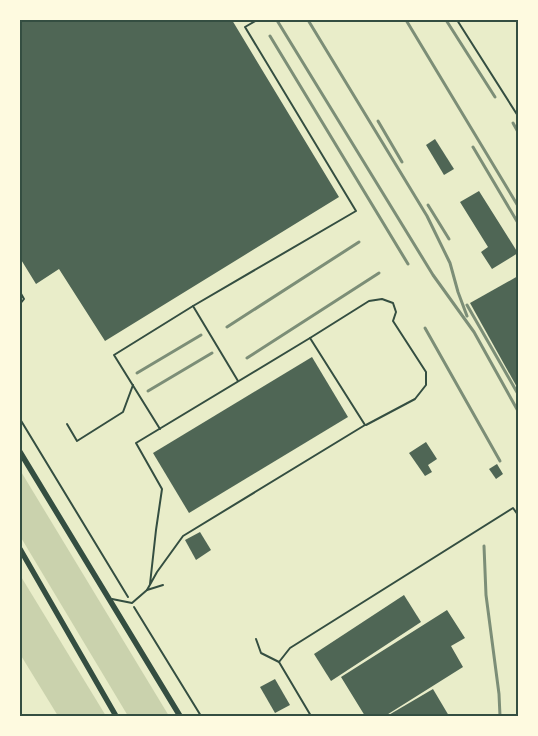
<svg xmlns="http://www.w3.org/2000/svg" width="538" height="736" viewBox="0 0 538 736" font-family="Helvetica,sans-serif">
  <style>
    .green { fill: #cad2ad }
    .building { fill: #4f6655 }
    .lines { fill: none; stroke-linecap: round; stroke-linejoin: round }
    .path { stroke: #344e41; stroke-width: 2 }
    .service { stroke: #344e41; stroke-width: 2 }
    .tertiary { stroke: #344e41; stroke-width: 5.5 }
    .rail { stroke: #7c8e77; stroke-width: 3 }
    .neatline { fill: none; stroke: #344e41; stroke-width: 2 }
  </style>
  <rect width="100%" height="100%" fill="#e9edc9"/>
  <g class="green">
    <polygon points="20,470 169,716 128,716 20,536"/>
    <polygon points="20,575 106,716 58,716 20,654"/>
  </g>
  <g class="building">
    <polygon points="20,20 232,20 339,197 105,341 59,269 36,284 20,258"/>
    <polygon points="435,139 454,169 444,175 426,145"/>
    <polygon points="479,191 518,253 492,269 481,252 488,247 460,202"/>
    <polygon points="518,276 518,389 470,303"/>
    <polygon points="312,357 348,417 189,513 153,453"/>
    <polygon points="426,442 437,459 428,465 432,472 425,476 409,453"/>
    <polygon points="497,464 503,474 496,479 489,469"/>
    <polygon points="200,532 211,550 196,560 185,540"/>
    <polygon points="404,595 421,622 331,681 314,654"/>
    <polygon points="447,610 465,638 451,646 463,667 385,716 365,716 341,677"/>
    <polygon points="275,679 290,705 275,713 260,687"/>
    <polygon points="433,689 449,716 387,716"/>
  </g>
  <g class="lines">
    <g class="path">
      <polyline points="20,419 128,597"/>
      <polyline points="134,607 201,716"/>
    </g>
    <g class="service">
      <polyline points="457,20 518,116"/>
      <polyline points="20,292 24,299 20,304"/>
      <polyline points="310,338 369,301 382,299 393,303 396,312 393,321 426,372 426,385 415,399 366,425"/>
      <polyline points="238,381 193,306 356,211 245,27 257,20"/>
      <polyline points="67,424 77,441 123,412 133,385"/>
      <polyline points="160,429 114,355 193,306"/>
      <polyline points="147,590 157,572 183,536 365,425 310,338 136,443 162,489 156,530 150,584"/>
      <polyline points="112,599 132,603 147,590 163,585"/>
      <polyline points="256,639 261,653 279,662 311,716"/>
      <polyline points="279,662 290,648 513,508 518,515"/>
      <polyline points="20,713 21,716"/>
    </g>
    <g class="tertiary">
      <polyline points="20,452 180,716"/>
      <polyline points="20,549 116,716"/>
    </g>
    <g class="rail">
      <polyline points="308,20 427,216 450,263 458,292 467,316"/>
      <polyline points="406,20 518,206"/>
      <polyline points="446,20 495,97"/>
      <polyline points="278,22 433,275 474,332 518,411"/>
      <polyline points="270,36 408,264"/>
      <polyline points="378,121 402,162"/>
      <polyline points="513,123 518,132"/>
      <polyline points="473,147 518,223"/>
      <polyline points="428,205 449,239"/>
      <polyline points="467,305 518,394"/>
      <polyline points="227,327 359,242"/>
      <polyline points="425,328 500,461"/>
      <polyline points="247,358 379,273"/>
      <polyline points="137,373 201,335"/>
      <polyline points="148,391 212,353"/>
      <polyline points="484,546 486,595 499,694 500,716"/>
    </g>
  </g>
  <rect width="538" height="736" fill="none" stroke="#fefae0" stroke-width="42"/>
  <rect x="21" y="21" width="496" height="694" class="neatline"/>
</svg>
